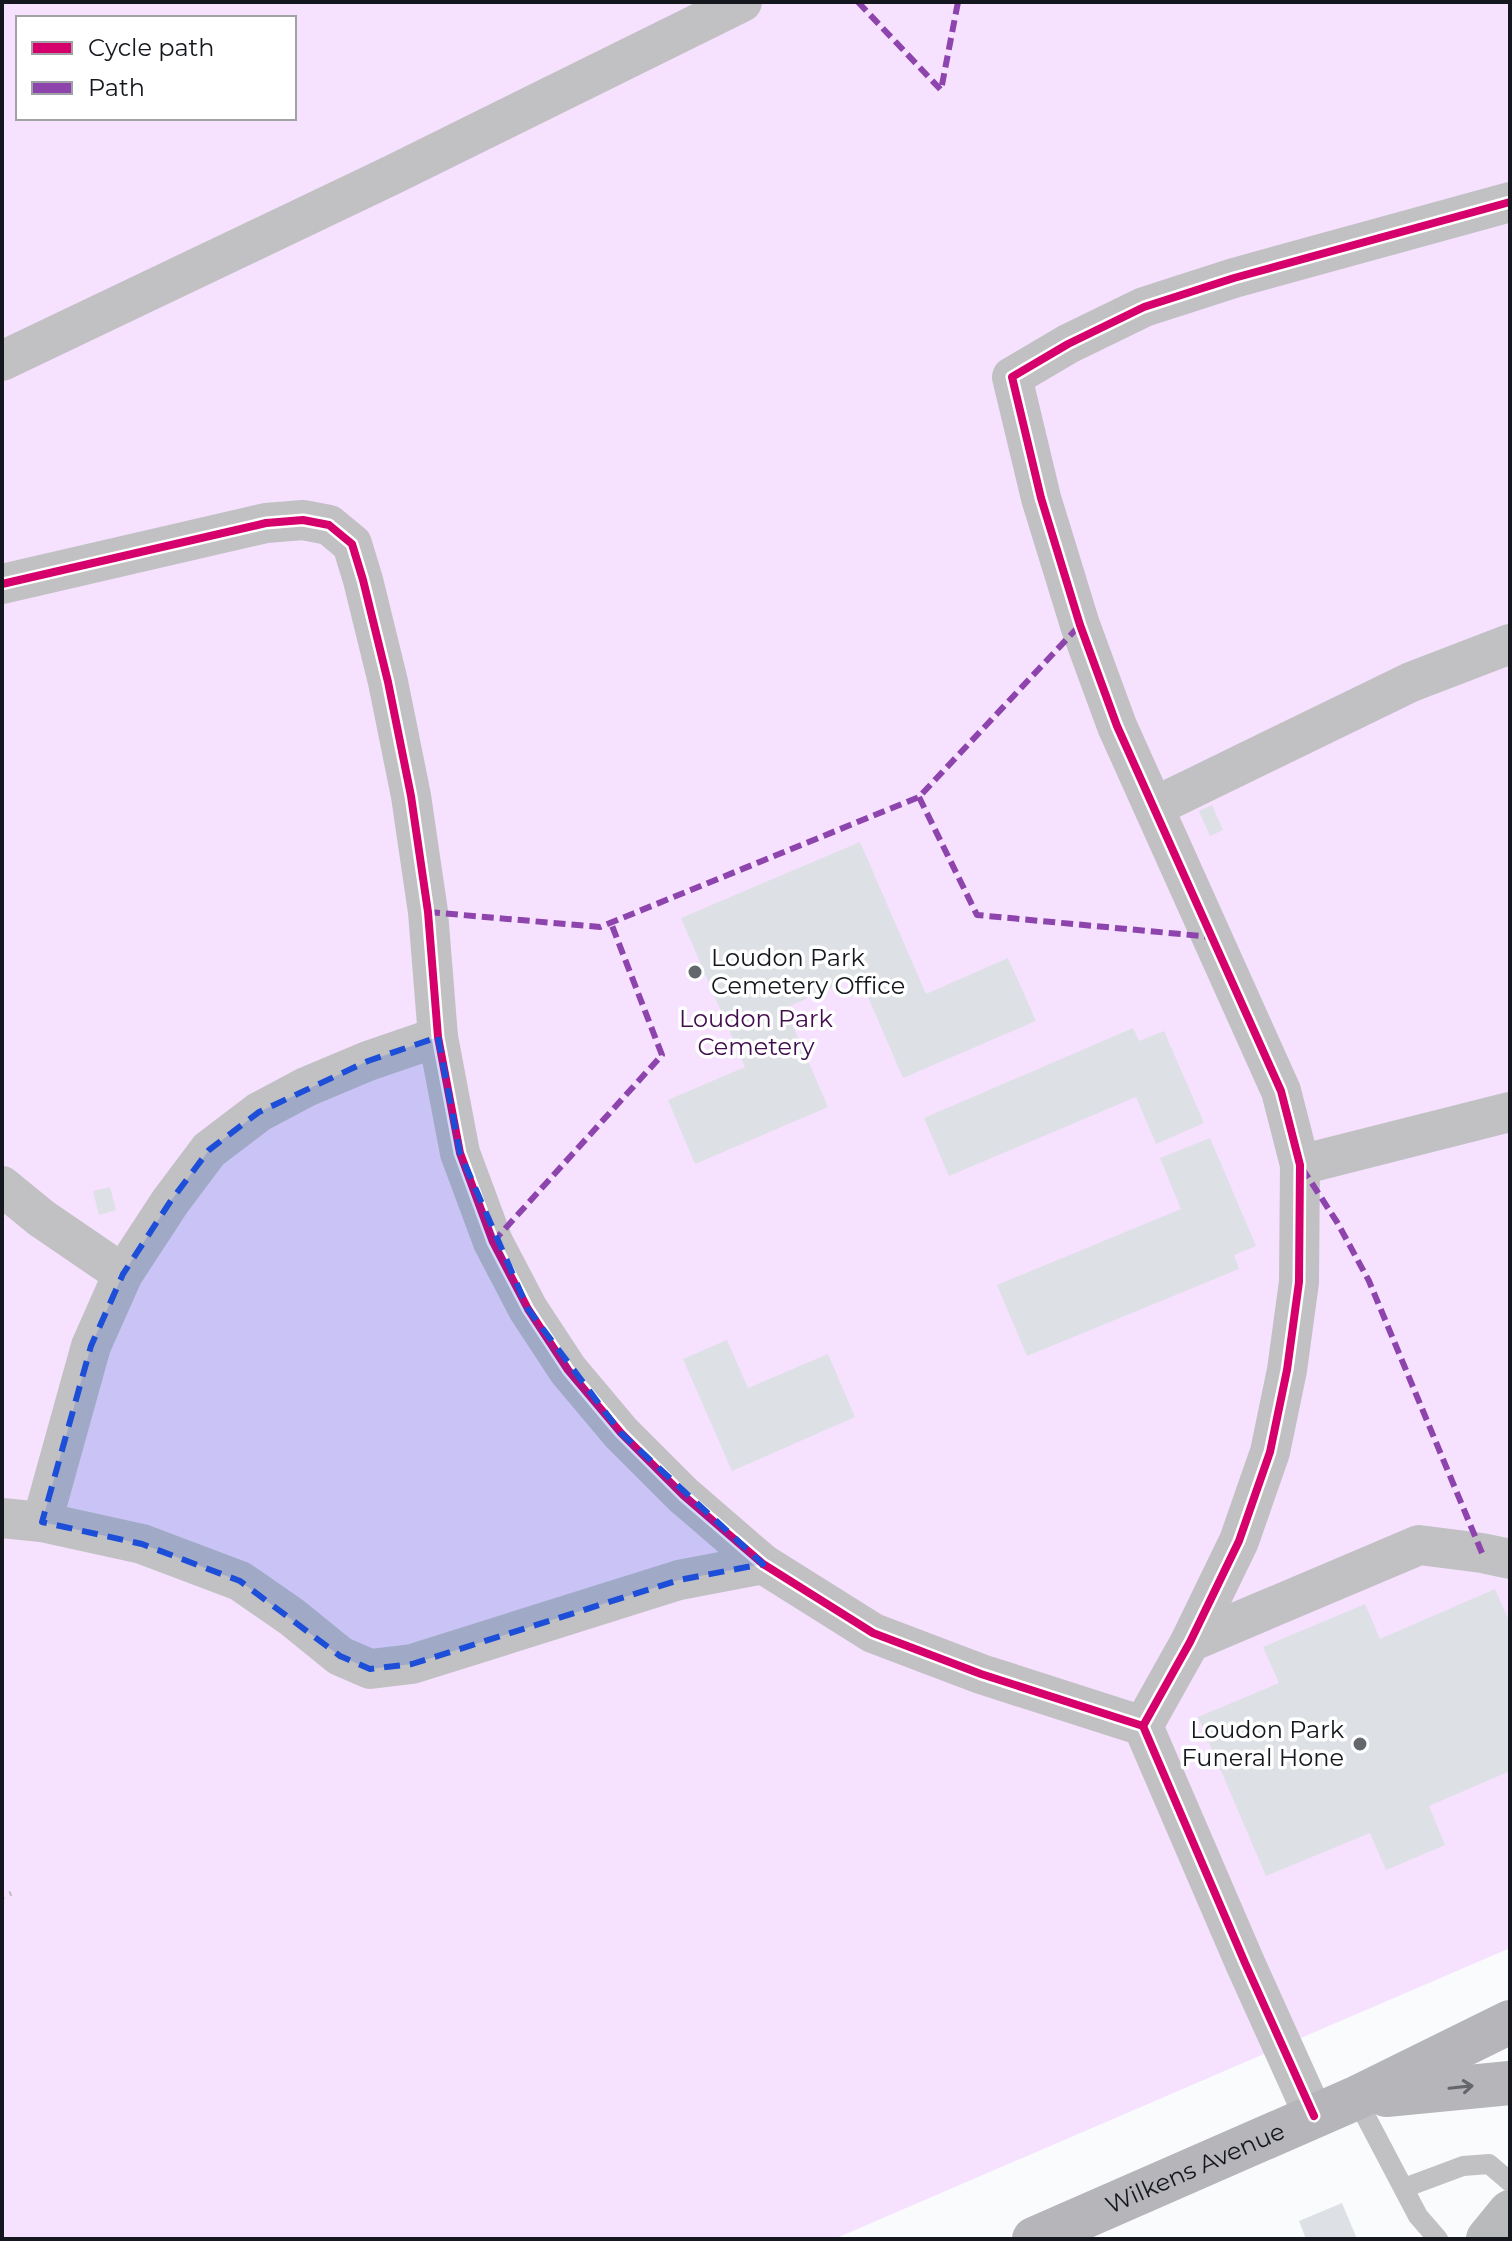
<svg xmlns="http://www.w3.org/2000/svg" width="1512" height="2241" viewBox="0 0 1512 2241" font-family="Montserrat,sans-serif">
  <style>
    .green { fill: #f6e1fe; fill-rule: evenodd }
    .building { fill: #dde1e5 }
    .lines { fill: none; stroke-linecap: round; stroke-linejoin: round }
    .path { stroke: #bebfc1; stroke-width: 5; stroke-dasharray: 2 6; stroke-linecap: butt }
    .service { stroke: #c1c1c3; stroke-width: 20 }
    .minor { stroke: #c1c1c3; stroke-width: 40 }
    .secondary { stroke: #b6b5b9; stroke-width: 44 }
    .primary { stroke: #b8babc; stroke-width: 44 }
    .quiet { stroke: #8e44ad; stroke-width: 6; stroke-dasharray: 12 6; stroke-linecap: butt }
    .cycleway-casing { stroke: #fff; stroke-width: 13 }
    .cycleway { stroke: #d6006c; stroke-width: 8 }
    .oneway { stroke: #65666b }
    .marked { fill: #1d4ed8; fill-opacity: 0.2; stroke: #1d4ed8; stroke-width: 6; stroke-dasharray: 16 10; stroke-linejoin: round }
    .poi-dot { fill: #64676b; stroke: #fff; stroke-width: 3 }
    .labels { text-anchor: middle; stroke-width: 7; stroke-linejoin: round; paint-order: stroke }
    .poi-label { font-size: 24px; fill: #14171d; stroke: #fff; text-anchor: start }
    .park-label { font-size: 24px; fill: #410e4d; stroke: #fff }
    .street-label { font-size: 24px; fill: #14171d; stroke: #fff }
  </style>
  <rect width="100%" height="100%" fill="#f9fbfd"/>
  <path class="green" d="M2,2H1510V1948L834,2239H2ZM18,18H294V118H18Z"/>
  <g class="building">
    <polygon points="1212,805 1223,830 1210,836 1199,811"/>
    <polygon points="860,842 926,994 1008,958 1036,1021 903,1078 859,976 785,1008 828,1107 695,1164 668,1100 745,1067 681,918"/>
    <polygon points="1133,1028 1139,1041 1164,1031 1204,1123 1156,1144 1136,1097 949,1176 924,1118"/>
    <polygon points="1210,1138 1256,1246 1234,1255 1239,1269 1027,1356 997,1285 1181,1209 1160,1158"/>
    <polygon points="110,1187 116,1210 99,1215 93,1191"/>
    <polygon points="727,1340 748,1388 828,1354 855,1417 732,1471 683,1359"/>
    <polygon points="1495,1589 1510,1623 1510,1771 1429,1806 1445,1845 1386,1870 1370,1833 1266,1876 1198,1717 1279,1683 1263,1647 1365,1604 1380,1639"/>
    <polygon points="1342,2203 1357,2239 1306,2239 1299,2221"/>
  </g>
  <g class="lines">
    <polyline class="path" points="2,1897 12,1893"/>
    <g class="service">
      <polyline points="1356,2098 1418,2216 1438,2239"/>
      <polyline points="1404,2188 1463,2166 1489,2164 1510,2182"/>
    </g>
    <g class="minor">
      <polyline points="2,361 392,175 742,2"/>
      <polyline points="2,584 266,523 303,520 329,525 352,544 363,580 388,682 411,796 428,912 438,1037 460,1153 493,1242 528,1309 568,1370 621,1433 683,1495 763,1564 873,1633 981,1674 1143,1726 1245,1963 1314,2116"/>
      <polyline points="1154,807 1411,682 1510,644"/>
      <polyline points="1300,1165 1510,1112"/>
      <polyline points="2,1186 41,1218 123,1274"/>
      <polyline points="2,1518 42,1522 142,1544 240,1581 292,1617 340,1656 370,1669 412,1664 679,1580 763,1564"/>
      <polyline points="42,1522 91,1346 123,1274 170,1202 209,1150 259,1112 306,1087 368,1061 438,1037"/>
      <polyline points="1190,1642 1419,1545 1482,1553 1510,1559"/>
      <polyline points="1143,1726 1190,1642 1239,1541 1270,1452 1287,1370 1299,1282 1300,1165 1281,1091 1117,726 1080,625 1041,498 1012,377 1068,344 1144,307 1234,278 1510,202"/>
    </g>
    <g class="secondary">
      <polyline points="1386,2095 1510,2083"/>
      <path id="s1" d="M1034,2239L1356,2098L1510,2022"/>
    </g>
    <polyline class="primary" points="1488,2239 1510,2212"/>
    <g class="quiet">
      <polyline points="858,2 941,90 958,2"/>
      <polyline points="919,797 977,915 1212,937"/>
      <polyline points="428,912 600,927 919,797 1080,625"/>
      <polyline points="1302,1168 1337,1222 1369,1281 1482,1553"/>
      <polyline points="493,1242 662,1055 611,923"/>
    </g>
    <g class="cycleway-casing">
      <g id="cycleway">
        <polyline points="2,584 266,523 303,520 329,525 352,544 363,580 388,682 411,796 428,912 438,1037 460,1153 493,1242 528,1309 568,1370 621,1433 683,1495 763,1564 873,1633 981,1674 1143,1726 1245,1963 1314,2116"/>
        <polyline points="1143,1726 1190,1642 1239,1541 1270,1452 1287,1370 1299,1282 1300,1165 1281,1091 1117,726 1080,625 1041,498 1012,377 1068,344 1144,307 1234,278 1510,202"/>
      </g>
    </g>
    <use href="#cycleway" class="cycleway"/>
  </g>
  <defs><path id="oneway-shaft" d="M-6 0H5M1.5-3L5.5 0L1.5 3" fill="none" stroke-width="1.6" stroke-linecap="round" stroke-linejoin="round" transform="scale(2)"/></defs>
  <use class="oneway" href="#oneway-shaft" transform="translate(1461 2087) rotate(-6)"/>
  <path class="marked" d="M438,1037L460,1153L528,1309L621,1433L763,1564L679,1580L412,1664L370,1669L340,1656L240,1581L142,1544L42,1522L91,1346L123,1274L170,1202L209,1150L259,1112L368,1061Z"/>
  <g class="poi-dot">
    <circle cx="695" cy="972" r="8"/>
    <circle cx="1360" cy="1744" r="8"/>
  </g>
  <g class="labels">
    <g class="poi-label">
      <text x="711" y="966">Loudon Park<tspan x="711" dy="28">Cemetery Office</tspan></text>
      <text x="1344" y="1738" text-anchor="end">Loudon Park<tspan x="1344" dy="28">Funeral Hone</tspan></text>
    </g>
    <g class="park-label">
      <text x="756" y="1027">Loudon Park<tspan x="756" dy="28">Cemetery</tspan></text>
    </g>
    <g class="street-label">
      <text dy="8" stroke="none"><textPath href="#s1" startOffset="176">Wilkens Avenue</textPath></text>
    </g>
  </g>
  <rect width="1512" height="2241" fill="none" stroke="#14171d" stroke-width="8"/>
  <rect x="16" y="16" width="280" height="104" fill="#ffffff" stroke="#a1a2a5" stroke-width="2"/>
  <rect x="32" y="42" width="40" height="12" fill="#d6006c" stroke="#a1a2a5" stroke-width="2"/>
  <text x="88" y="56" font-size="24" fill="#14171d">Cycle path</text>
  <rect x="32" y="82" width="40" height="12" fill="#8e44ad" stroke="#a1a2a5" stroke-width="2"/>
  <text x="88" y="96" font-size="24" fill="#14171d">Path</text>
</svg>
